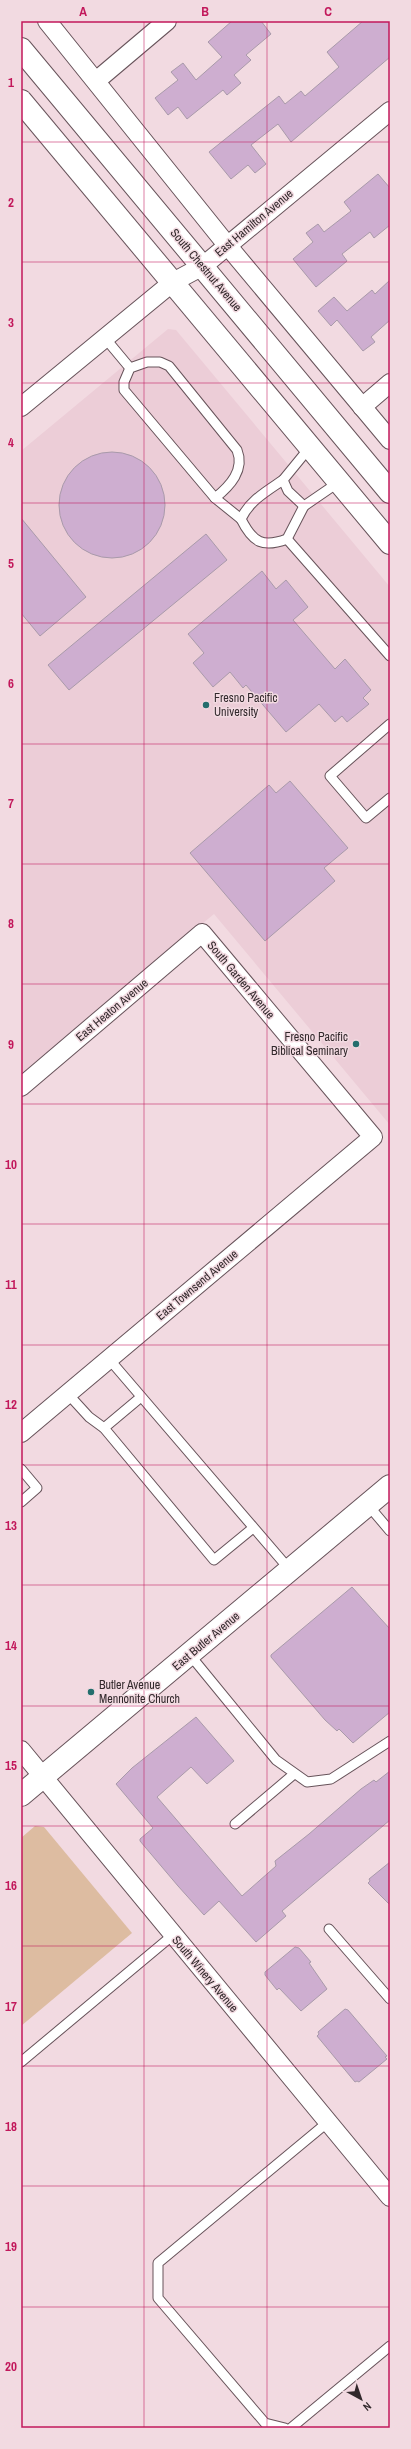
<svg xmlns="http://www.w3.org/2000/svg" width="411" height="2449" viewBox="0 0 411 2449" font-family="'Archivo Narrow',sans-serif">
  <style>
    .built { fill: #eccdd7 }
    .green { fill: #ddbca1 }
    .building { fill: #ceaed0; stroke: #a99aaa }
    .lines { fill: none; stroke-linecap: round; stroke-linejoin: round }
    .lane-casing { stroke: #67535a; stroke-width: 11 }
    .street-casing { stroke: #67535a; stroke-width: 20 }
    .secondary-casing { stroke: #67535a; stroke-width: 24 }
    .lane { stroke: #fff; stroke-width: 9 }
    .street { stroke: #fff; stroke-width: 18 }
    .secondary { stroke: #fff; stroke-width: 22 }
    .grid { fill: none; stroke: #c2185b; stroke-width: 1; stroke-opacity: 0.55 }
    .poi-dot { fill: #236e6d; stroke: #f2dae1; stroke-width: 1.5 }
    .labels { text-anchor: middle; stroke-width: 3; stroke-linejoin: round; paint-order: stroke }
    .street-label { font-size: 12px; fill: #32292c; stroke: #f2dae1 }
    .poi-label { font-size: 12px; fill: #32292c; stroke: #f2dae1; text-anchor: start }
    .neatline { fill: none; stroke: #c2185b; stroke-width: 1.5 }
    .grid-label { font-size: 13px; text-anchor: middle; font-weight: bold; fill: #c2185b }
  </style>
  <rect width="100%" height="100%" fill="#f2dae1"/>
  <polygon class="built" points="168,329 176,330 390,587 390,1125 214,914 21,1074 21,451"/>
  <polygon class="green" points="35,1826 44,1827 132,1933 21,2026 21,1838"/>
  <g class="building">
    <polygon points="232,21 261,21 271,34 246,55 251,60 234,75 241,83 227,95 223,90 187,119 178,107 168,115 155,98 178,80 171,72 183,63 196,80 222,57 208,42"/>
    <polygon points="363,21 390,21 390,57 291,142 278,124 251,145 266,164 255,173 248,165 231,179 209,152 279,96 285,104 301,91 305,96 339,67 327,52"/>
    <polygon points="378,174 390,188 390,225 374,238 370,232 342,254 347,261 316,287 293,259 313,242 306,233 318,224 324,232 351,211 344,202"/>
    <polygon points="390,280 390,320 371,337 375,342 363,351 337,320 331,326 318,311 334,297 347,311 372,290 375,294"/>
    <circle cx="112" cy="505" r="53"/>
    <polygon points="21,518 86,597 40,636 21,613"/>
    <polygon points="206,534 227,560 69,690 48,665"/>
    <polygon points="262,571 276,589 286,580 308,607 293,620 335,669 345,659 371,690 363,698 369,704 347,722 342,716 335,722 319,704 286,732 246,685 243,688 230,672 213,687 193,663 204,653 188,634"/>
    <polygon points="290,781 348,848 324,868 335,881 265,941 190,853 269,785 276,793"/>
    <polygon points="352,1587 390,1629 390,1712 353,1743 339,1729 337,1731 325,1720 271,1657 271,1655"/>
    <polygon points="196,1717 234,1761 207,1784 191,1767 157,1797 242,1896 276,1866 275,1861 309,1834 361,1789 374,1780 376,1782 390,1771 390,1820 282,1911 286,1916 256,1942 219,1901 204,1915 178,1886 140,1841 140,1839 153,1828 116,1784 132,1768"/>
    <polygon points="390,1862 390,1905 368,1883 370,1881 369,1879"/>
    <polygon points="295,1947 299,1948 311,1962 309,1963 327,1989 301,2011 279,1988 277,1990 265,1975 265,1972"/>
    <polygon points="345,2009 348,2010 387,2056 385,2057 387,2059 359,2082 357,2081 355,2082 317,2036 319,2034 318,2032"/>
  </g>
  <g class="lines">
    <g class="lane-casing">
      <g id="lane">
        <polyline points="105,338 130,368"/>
        <path d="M147,362H160L169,366L237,450C245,470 230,486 215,498L124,390V382L130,368Z"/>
        <polyline points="310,447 283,480 288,491 304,506 339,482"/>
        <path d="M283,480C267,491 249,501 241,519C253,543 263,548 287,539L304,506"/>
        <polyline points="215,498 241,519"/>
        <polyline points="287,539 390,656"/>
        <polyline points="390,724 330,776 366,818 390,798"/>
        <polyline points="109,1359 290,1570"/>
        <polyline points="68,1394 89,1417 104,1428 214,1560 253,1528"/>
        <polyline points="104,1428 141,1397"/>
        <polyline points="21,1469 37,1488 21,1502"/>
        <polyline points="368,1505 390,1531"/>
        <polyline points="190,1655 276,1760 307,1782 331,1779 390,1741"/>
        <polyline points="235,1824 294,1774"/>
        <polyline points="329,1929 390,1999"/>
        <polyline points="21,2062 173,1935"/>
        <polyline points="285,2428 265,2423 158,2298 158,2263 328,2122"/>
        <polyline points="291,2428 390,2346"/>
      </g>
    </g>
    <g class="street-casing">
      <g id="street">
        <polyline points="47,21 227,245 390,440"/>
        <polyline points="96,81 167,21"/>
        <polyline points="21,407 173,282 203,266 390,111"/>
        <polyline points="362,407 390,383"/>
        <polyline points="21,1087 202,933 373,1137 21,1433"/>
        <polyline points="21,1750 390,2197"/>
      </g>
    </g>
    <g class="secondary-casing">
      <g id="secondary">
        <polyline points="21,49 390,492"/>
        <polyline points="21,101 390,543"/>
        <polyline points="21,1795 390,1486"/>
      </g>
    </g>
    <use href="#lane" class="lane"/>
    <use href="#street" class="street"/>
    <use href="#secondary" class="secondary"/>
  </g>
  <path class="grid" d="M144,21V2428M267,21V2428M21,142H390M21,262H390M21,383H390M21,503H390M21,623H390M21,744H390M21,864H390M21,984H390M21,1104H390M21,1224H390M21,1345H390M21,1465H390M21,1585H390M21,1706H390M21,1826H390M21,1946H390M21,2066H390M21,2186H390M21,2307H390"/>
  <g class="poi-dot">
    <circle cx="206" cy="705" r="4"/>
    <circle cx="356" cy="1044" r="4"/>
    <circle cx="91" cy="1692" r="4"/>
  </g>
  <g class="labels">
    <g class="street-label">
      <text transform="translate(254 223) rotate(-40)" y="4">East Hamilton Avenue</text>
      <text transform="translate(206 270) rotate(50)" y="4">South Chestnut Avenue</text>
      <text transform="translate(241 980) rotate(50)" y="4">South Garden Avenue</text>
      <text transform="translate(112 1010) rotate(-40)" y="4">East Heaton Avenue</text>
      <text transform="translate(197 1285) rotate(-40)" y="4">East Townsend Avenue</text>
      <text transform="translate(206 1641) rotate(-40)" y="4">East Butler Avenue</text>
      <text transform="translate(205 1974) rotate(50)" y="4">South Winery Avenue</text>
    </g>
    <g class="poi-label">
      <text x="214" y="702">Fresno Pacific<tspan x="214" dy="14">University</tspan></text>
      <text x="348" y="1041" text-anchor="end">Fresno Pacific<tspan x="348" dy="14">Biblical Seminary</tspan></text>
      <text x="99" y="1689">Butler Avenue<tspan x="99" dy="14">Mennonite Church</tspan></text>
    </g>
  </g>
  <rect width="411" height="2449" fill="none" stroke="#f2dae1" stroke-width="44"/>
  <g transform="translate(361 2399) rotate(140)" stroke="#f2dae1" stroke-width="3" paint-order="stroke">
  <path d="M0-3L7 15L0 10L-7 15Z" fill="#32292c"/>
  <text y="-6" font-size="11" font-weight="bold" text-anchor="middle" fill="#32292c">N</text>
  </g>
  <rect x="22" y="22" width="367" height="2405" class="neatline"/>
  <g class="grid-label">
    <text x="83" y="16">A</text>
    <text x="205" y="16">B</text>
    <text x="328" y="16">C</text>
    <text x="11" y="87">1</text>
    <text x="11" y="207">2</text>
    <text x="11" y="327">3</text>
    <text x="11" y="447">4</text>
    <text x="11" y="568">5</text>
    <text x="11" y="688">6</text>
    <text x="11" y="808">7</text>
    <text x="11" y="928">8</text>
    <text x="11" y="1049">9</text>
    <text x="11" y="1169">10</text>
    <text x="11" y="1289">11</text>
    <text x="11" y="1409">12</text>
    <text x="11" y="1530">13</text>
    <text x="11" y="1650">14</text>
    <text x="11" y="1770">15</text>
    <text x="11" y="1890">16</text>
    <text x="11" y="2011">17</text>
    <text x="11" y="2131">18</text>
    <text x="11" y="2251">19</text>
    <text x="11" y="2371">20</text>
  </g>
</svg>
